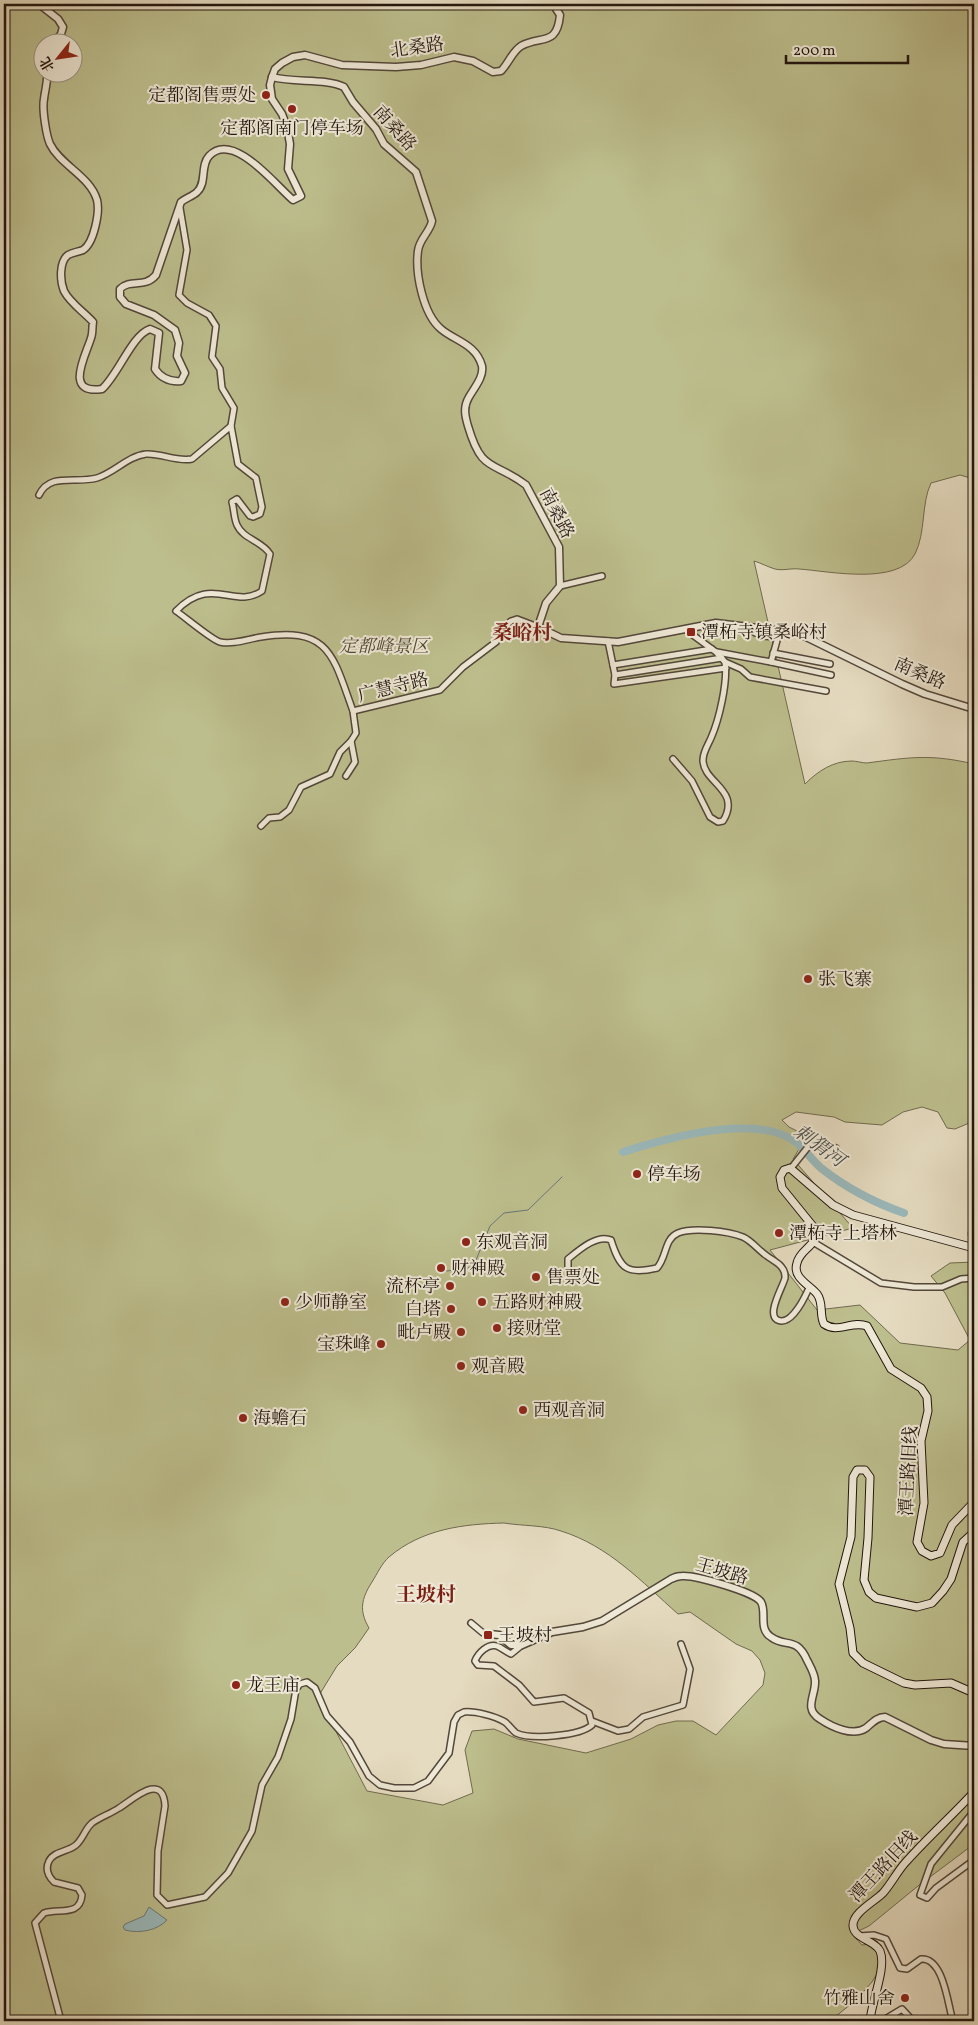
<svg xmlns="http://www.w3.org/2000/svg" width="978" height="2025" viewBox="0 0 978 2025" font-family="Vollkorn,'Noto Serif SC',serif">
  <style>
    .green { fill: #bdbe8d; stroke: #706a4e; fill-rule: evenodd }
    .water { fill: #9ab9bc; stroke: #6a7876 }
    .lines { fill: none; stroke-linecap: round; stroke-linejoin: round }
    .stream { stroke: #6a7876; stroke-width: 1 }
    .river { stroke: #9ab9bc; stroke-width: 8 }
    .minor-casing { stroke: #53473a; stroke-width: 8 }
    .tertiary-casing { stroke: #53473a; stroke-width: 9 }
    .secondary-casing { stroke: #22160e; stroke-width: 9 }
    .minor { stroke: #eee8d6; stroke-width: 5 }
    .tertiary { stroke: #eee8d6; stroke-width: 6 }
    .secondary { stroke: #eee8d6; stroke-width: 7 }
    .poi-dot { fill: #8f2418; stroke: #eee8d6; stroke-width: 2 }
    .labels { text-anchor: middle; stroke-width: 4; stroke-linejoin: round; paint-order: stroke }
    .street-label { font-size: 18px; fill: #22160e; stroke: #eee8d6 }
    .poi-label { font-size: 18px; fill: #22160e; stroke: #eee8d6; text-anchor: start }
    .park-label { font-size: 18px; font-style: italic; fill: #504834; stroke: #eee8d6 }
    .water-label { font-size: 19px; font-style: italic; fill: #4c4f4b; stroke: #eee8d6 }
    .quarter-label { font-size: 20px; font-weight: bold; fill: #7a1f14; stroke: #eee8d6 }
  </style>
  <rect width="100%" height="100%" fill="#e5dbc0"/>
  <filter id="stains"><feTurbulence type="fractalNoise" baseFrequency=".004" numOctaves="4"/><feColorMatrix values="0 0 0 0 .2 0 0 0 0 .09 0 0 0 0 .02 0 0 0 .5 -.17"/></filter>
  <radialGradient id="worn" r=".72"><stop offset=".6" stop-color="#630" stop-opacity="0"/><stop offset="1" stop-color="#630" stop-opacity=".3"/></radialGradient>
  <path class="green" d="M4,4H974V479L960,475L931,483C921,504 926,532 915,554C898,586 828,571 799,569C791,568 783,571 775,569C768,567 761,563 754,561L805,784C818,771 833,761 852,761C857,761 862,763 867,763C911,757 931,754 974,764V1121L955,1129L947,1128L938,1112L922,1107L903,1112L882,1125L845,1122L834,1117L796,1112L782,1120L789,1127L807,1136L793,1159L853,1228L770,1250L817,1310L860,1305L900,1343L958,1350L970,1340L945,1293L931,1276L950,1263L974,1262V1844L918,1886L869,1926L852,1934L862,1945L871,1944L880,1952L878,1972L872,1982L856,2000L830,2021H4ZM42,42H72V72H42ZM504,1523C522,1526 544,1525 561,1531C609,1546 642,1582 678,1614L690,1612L736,1644L752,1651L760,1660L765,1673L763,1685L716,1735L693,1721H676L658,1725L631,1739L586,1753L518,1739L494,1729L472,1731L465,1750L473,1793L443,1805L367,1791L318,1697L337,1666L355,1648L369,1628C359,1611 361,1599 372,1582C377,1574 382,1563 389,1557C422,1529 463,1524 504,1523Z"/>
  <path class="water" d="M149,1907L167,1920C158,1930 140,1934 125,1930L123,1927L125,1924L144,1916Z"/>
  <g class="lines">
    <polyline class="stream" points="446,1271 466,1269 474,1265 490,1226 504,1213 528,1210 562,1177"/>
    <g class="river">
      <path d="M623,1152C667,1138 758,1112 797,1143C806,1151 812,1160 821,1168C845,1187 875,1203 904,1213"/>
      <polyline points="971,1234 974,1233"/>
    </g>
    <g class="minor-casing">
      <g id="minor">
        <polyline points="180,208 187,250 179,295 187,303 209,315 216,326 212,357 220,369 222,388 234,408 231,426"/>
        <path d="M39,495C50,472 75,484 97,478C114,473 128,456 146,454C161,453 176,462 192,459L231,426L238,464L256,478L262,507L260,514L253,517L250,516L237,499L232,502C234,509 234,519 237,525C243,539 262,541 270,554L262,591C234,610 212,574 176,611C185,617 212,640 220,642C233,645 248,639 261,637C330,626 333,656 353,711L440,690L463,667L496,642L504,627L511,621L517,619L538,627"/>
        <polyline points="560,586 602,576"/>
        <polyline points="608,641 615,675 614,684 726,668"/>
        <polyline points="717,652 771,662 778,637 761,636 745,627"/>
        <polyline points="773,653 830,664"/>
        <polyline points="725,662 741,669 750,677 826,691"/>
        <polyline points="771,662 831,675"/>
        <polyline points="613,665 712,649"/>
        <polyline points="615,675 722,658"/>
        <path d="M673,759L692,781L710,817L718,822L723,821C742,790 703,783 703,760C703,752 708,745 711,738C719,720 728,682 725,662L716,652L686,630"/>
        <polyline points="346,776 355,762 351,741 356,733 353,711"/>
        <polyline points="261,826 269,818 280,817 289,810 301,787 330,774 340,752 351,741"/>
        <polyline points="792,1167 812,1142 819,1142 836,1148"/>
        <polyline points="813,1242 881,1283 914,1287 942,1287 961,1279 974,1278"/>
        <path d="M568,1268V1259C579,1250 597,1234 611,1240C620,1269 627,1275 657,1268C667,1257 664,1239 678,1233C693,1227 728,1231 743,1237C752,1241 758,1250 767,1256C775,1262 786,1266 785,1278C783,1287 763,1319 781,1321C793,1322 805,1297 809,1288"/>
        <polyline points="471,1623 483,1633 489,1634"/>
        <polyline points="592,1721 618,1731 629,1729 643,1717 683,1705 690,1669 681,1644"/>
        <polyline points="974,1811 931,1864 920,1895 927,1898 936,1888 974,1860"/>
        <path d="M859,1936L874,1935L886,1939L900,1968L907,1969L921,1959C944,1957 948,2007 953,2021"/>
        <path d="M61,2021L35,1923L44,1913C59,1908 80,1917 82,1895L78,1888L54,1882C48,1876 45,1869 49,1861C54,1851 68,1852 76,1845C83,1839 85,1829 92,1823C100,1817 110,1814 119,1808C131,1801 163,1770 165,1806L158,1851L157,1895L167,1905L205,1897L228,1873L252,1831L262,1785L278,1757L291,1719L296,1689L300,1684L307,1682L315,1688L327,1716L350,1742L369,1776L380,1785L394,1788H414L428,1781L449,1753L454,1722L458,1715L464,1712C475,1711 495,1716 505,1722C509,1725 512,1730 516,1733C531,1740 580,1736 592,1725L589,1713L564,1698L534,1702L519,1685L494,1666L478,1665L475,1661C478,1653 488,1643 497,1646C502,1648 506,1652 511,1654L522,1645"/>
        <polyline points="882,2021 902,2009 913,2021"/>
      </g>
    </g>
    <g class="tertiary-casing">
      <g id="tertiary">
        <polyline points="39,4 58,19 63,27 61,34 55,42"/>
        <path d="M47,72C48,82 45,89 44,99C42,108 46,135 50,144C60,165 90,176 97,200C100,212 94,243 83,250C78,252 73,252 68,255C59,262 60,281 64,291C70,303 84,312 93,322C92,327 93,333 91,338C86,355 63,395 102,389C118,375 132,335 150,329L159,333L155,369C161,378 170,382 181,381L185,373L177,356L179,343L175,330L154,315L126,304L120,297V289C131,278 144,289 156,275L181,202C186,198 193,196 197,192C207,183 200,166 209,156C233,130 276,186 293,200L301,196L288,169L290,144L287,127L282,114L272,99L270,85L272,77L275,69L282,63L293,57L305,55L342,65L396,67L421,65L454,57L473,61L493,72L501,71C508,64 512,52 521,46C541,35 557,47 560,15L553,4"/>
        <path d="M272,77C295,83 326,78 344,87L353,102L376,129L384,144L416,172L432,221C430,232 419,239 418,251C415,273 423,314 441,329C455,341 476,344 482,366C484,377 474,388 469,397C463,407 465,416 468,426C482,474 493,460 526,485L559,547L560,586L546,603L538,627L561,638L618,642L716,623L798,633L902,684L925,694L974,709"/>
        <path d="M489,1634L499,1635L511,1645H522L552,1632L583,1627L602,1621L671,1579C675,1577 678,1576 682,1576C695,1575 755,1592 761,1602C767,1612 758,1629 771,1637C786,1648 796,1636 807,1660C810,1666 815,1674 815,1681C816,1695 803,1709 820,1719C832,1727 853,1737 866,1728C872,1723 877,1717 885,1717L931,1740L944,1744L974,1746"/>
      </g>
    </g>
    <g class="secondary-casing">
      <g id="secondary">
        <path d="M974,1248L853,1215L833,1205L790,1168L784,1170L780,1177L782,1188L816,1230C818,1246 800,1249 797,1263C792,1278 810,1285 817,1294C824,1303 819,1315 824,1324C838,1334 852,1320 867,1326L891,1369L921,1388L927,1397L928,1411L921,1441L924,1503L917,1542L922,1551L931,1556L940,1553L952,1525L974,1502"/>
        <polyline points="974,1532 963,1542 951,1579 943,1591 932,1603 917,1607 876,1598 869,1592 864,1580 868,1538 870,1477 865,1470 857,1470 853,1477 851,1537 839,1584 850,1628 853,1653 863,1663 904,1683 915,1685 951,1683 974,1693"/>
        <path d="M870,2021C871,2003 887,1967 880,1951C875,1940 854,1939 853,1926C852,1913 874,1902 883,1893C891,1884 897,1872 905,1863C927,1838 952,1816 974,1792"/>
      </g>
    </g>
    <use href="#minor" class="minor"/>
    <use href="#tertiary" class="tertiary"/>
    <use href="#secondary" class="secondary"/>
  </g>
  <g class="poi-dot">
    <circle cx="266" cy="95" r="5"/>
    <circle cx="292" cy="109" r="5"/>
    <rect x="686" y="627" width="10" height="10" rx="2.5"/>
    <circle cx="808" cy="979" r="5"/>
    <circle cx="637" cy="1174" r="5"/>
    <circle cx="779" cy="1233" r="5"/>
    <circle cx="466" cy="1242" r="5"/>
    <circle cx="441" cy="1268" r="5"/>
    <circle cx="536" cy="1277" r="5"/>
    <circle cx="450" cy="1286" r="5"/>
    <circle cx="285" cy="1302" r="5"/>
    <circle cx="482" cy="1302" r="5"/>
    <circle cx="451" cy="1309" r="5"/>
    <circle cx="497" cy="1328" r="5"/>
    <circle cx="461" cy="1332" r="5"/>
    <circle cx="381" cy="1344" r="5"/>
    <circle cx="461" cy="1366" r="5"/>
    <circle cx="523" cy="1410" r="5"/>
    <circle cx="243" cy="1418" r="5"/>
    <rect x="483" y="1630" width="10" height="10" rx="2.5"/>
    <circle cx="236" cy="1685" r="5"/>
    <circle cx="905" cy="1998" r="5"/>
  </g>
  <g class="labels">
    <g class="street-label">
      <text transform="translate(417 47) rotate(-8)" y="6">北桑路</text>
      <text transform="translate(395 128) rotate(48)" y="6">南桑路</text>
      <text transform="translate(557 513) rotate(63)" y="6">南桑路</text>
      <text transform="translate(920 673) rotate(23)" y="6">南桑路</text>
      <text transform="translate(393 687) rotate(-14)" y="6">广慧寺路</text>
      <text transform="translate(908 1471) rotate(-87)" y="6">潭王路旧线</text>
      <text transform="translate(722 1571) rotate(16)" y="6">王坡路</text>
      <text transform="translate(883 1866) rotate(-47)" y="6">潭王路旧线</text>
    </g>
    <g class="poi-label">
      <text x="256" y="101" text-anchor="end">定都阁售票处</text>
      <text x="292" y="134" text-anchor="middle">定都阁南门停车场</text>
      <text x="701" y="638">潭柘寺镇桑峪村</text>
      <text x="818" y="985">张飞寨</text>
      <text x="647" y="1180">停车场</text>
      <text x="789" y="1239">潭柘寺上塔林</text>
      <text x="476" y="1248">东观音洞</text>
      <text x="451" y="1274">财神殿</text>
      <text x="546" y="1283">售票处</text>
      <text x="440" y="1292" text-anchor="end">流杯亭</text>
      <text x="295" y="1308">少师静室</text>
      <text x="492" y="1308">五路财神殿</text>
      <text x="441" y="1315" text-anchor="end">白塔</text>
      <text x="507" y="1334">接财堂</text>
      <text x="451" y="1338" text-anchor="end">毗卢殿</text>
      <text x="371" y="1350" text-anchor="end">宝珠峰</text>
      <text x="471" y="1372">观音殿</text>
      <text x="533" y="1416">西观音洞</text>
      <text x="253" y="1424">海蟾石</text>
      <text x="498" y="1641">王坡村</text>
      <text x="246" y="1691">龙王庙</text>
      <text x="895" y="2004" text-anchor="end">竹雅山舍</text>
    </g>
    <g class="park-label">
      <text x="384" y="652">定都峰景区</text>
    </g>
    <g class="water-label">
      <text transform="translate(820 1145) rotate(36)" y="7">刺猬河</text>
    </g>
    <g class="quarter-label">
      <text x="522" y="639">桑峪村</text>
      <text x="426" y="1601">王坡村</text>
    </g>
  </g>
  <rect width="978" height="2025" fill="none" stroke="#e5dbc0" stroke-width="20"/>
  <rect x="5" y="5" width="968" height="2015" fill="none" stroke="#22160e" stroke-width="2.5"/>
  <rect x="10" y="10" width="958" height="2005" fill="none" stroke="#22160e"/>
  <g transform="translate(58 58) rotate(240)"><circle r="24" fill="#eee8d6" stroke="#9c9486"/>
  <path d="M0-4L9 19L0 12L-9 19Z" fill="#8f2418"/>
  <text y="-8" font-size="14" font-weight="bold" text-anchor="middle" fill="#22160e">北</text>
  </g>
  <path d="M786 55v8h122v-8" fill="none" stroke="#22160e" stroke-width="2.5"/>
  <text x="793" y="55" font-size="15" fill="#22160e" stroke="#eee8d6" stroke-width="4" paint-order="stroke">200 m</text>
  <rect width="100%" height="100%" filter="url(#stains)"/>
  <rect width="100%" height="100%" fill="url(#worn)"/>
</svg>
